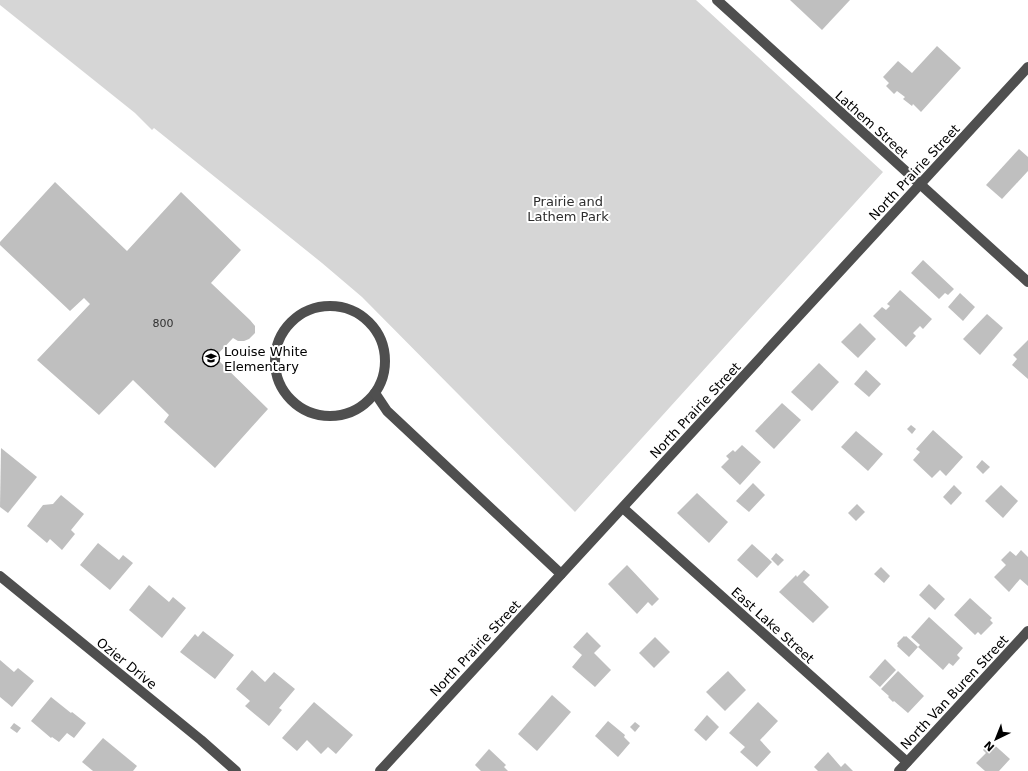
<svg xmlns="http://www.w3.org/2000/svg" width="1028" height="771" viewBox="0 0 1028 771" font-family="'DejaVu Sans',sans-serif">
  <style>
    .green { fill: #d6d6d6 }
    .building { fill: #bfbfbf }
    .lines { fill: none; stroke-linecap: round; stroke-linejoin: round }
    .minor { stroke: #4f4f4f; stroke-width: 10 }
    .labels { text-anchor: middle; stroke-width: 4; stroke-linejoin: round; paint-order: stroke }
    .number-label { font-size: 11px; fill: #303030 }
    .street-label { font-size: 13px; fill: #000; stroke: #fff }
    .park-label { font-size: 13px; fill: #2d2d2d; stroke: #fff }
    .poi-label { font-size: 13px; fill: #000; stroke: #fff; text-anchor: start }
  </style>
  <rect width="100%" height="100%" fill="#fff"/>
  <polygon class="green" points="0,0 696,0 883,172 575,512 362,297 322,263 154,128 152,130 135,113 0,5"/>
  <g class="building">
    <polygon points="790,0 850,0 822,30"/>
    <polygon points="937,46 961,68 921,112 913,104 912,106 903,99 905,97 897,91 894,94 886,86 889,83 883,77 898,61 912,73"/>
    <polygon points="1019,149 1028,157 1028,171 1002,199 986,185"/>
    <polygon points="55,182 127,251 181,192 241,250 211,283 250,320 255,326 255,333 249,339 244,341 238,341 233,338 215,357 268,409 215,468 164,422 169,415 133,380 99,415 37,360 90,304 84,298 70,311 0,245 0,242"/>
    <polygon points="923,260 954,289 948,295 945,293 939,299 911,273"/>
    <polygon points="900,290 932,319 923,329 920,326 913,333 916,336 906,347 873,316 882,307 886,310 890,306 887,304"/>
    <polygon points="960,293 975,307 963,321 948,307"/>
    <polygon points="987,314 1003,328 980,355 963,339"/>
    <polygon points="860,323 876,339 858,358 841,342"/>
    <polygon points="1028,340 1028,379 1012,365 1017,359 1013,355"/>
    <polygon points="819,363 839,382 812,411 791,392"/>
    <polygon points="866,370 881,384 869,397 854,384"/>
    <polygon points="782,403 801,420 774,449 755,431"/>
    <polygon points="911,425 916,429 912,434 907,429"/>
    <polygon points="933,430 963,457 946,476 940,470 932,478 913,460 920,452 916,449"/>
    <polygon points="856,431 883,454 868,471 841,447"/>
    <polygon points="742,445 761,462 740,485 721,467 729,459 726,456 733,450 735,452"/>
    <polygon points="1,448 37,477 8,513 0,507"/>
    <polygon points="982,460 990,467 983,474 976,467"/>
    <polygon points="753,483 765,495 749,512 736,501"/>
    <polygon points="954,485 962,493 951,505 943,497"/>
    <polygon points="1001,485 1018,501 1003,518 985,501"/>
    <polygon points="697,493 728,522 709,543 677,513"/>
    <polygon points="61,495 84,514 71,530 75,534 62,550 50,539 47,543 27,526 43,505 53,504"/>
    <polygon points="857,504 865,512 856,521 848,513"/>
    <polygon points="98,543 119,560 123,555 133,563 110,590 80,565"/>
    <polygon points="752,544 772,562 757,578 737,560"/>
    <polygon points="1021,550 1028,557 1028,586 1020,579 1009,592 994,577 1006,565 1001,560 1010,551 1016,556"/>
    <polygon points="776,553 784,560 778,566 771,559"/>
    <polygon points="627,565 659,599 652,606 648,602 637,614 608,584"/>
    <polygon points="881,567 890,576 884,583 874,574"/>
    <polygon points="804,570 810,575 803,582 829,607 813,623 779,592 796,575 797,577"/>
    <polygon points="929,584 945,599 935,610 919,595"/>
    <polygon points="149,585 169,602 173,597 186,608 162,638 129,610"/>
    <polygon points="970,598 992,618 990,620 993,623 981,635 978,632 975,635 954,615"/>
    <polygon points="929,617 963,648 957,655 960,658 953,666 949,663 943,670 918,647 920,645 911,637"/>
    <polygon points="203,631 234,655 215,679 180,652 195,634 198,637"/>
    <polygon points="587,632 601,646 594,653 611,670 595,687 572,667 582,655 573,647"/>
    <polygon points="904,636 905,637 906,636 918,647 909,657 897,646 898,645 897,643"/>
    <polygon points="655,637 670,652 654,668 639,653"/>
    <polygon points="885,659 896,670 880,687 869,677"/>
    <polygon points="0,660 14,672 18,668 34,681 12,707 0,697"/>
    <polygon points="252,670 265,682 274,672 295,689 279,708 282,710 269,726 245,706 250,701 236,689"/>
    <polygon points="728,671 746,690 725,711 706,692"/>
    <polygon points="898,671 924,696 908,713 894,701 893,702 888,697 889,696 881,689"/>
    <polygon points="552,695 571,712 537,751 518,734"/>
    <polygon points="51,697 71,713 72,712 86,723 74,738 67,733 59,742 52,737 51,738 31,721"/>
    <polygon points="314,702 353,735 336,754 328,747 321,754 307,740 297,751 282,738"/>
    <polygon points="758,702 778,721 760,740 771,752 757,767 740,752 745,747 729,733"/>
    <polygon points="707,715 719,727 706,741 694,730"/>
    <polygon points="608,721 625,735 624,737 630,743 618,757 595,736"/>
    <polygon points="635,722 640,726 635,732 630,727"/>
    <polygon points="14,723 21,728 17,733 10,728"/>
    <polygon points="103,738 137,766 133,771 93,771 82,762"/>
    <polygon points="990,741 1010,759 999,771 985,771 976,763 986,753 983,750"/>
    <polygon points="489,749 506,765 504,767 508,771 481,771 475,765"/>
    <polygon points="828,752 841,767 845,763 853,771 818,771 814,767"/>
  </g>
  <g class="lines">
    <g class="minor">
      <polyline points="717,0 1028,282"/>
      <circle cx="330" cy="361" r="55"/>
      <polyline points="375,393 387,411 561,574"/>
      <polyline points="623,508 907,762"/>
      <polyline points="0,576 201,740 236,771"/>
      <polyline points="380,771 1028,67"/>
      <polyline points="899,771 1028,631"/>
    </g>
  </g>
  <defs>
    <g id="school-ring" transform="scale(0.9)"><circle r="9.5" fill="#fff" stroke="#000" stroke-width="1.5"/><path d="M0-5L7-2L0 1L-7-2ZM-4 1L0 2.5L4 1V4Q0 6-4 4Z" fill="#000"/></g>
  </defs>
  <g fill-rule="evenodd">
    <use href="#school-ring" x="211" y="358"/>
  </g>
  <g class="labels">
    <g class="number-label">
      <text x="163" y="327">800</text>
    </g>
    <g class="street-label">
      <text transform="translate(872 124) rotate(42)" y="5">Lathem Street</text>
      <text transform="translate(914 172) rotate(-47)" y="5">North Prairie Street</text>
      <text transform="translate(695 410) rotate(-47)" y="5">North Prairie Street</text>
      <text transform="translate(773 625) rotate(42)" y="5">East Lake Street</text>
      <text transform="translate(475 648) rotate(-47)" y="5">North Prairie Street</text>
      <text transform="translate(127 663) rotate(39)" y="5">Ozier Drive</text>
      <text transform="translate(954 692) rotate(-47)" y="5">North Van Buren Street</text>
    </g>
    <g class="park-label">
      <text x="568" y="206">Prairie and<tspan x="568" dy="15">Lathem Park</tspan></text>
    </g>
    <g class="poi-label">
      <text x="224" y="356">Louise White<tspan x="224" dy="15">Elementary</tspan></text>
    </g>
  </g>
  <g transform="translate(996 739) rotate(223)" stroke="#ffffff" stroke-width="3" paint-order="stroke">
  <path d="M0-3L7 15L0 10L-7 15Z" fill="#000000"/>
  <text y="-6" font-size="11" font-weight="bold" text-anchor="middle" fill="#000000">N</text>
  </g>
</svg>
